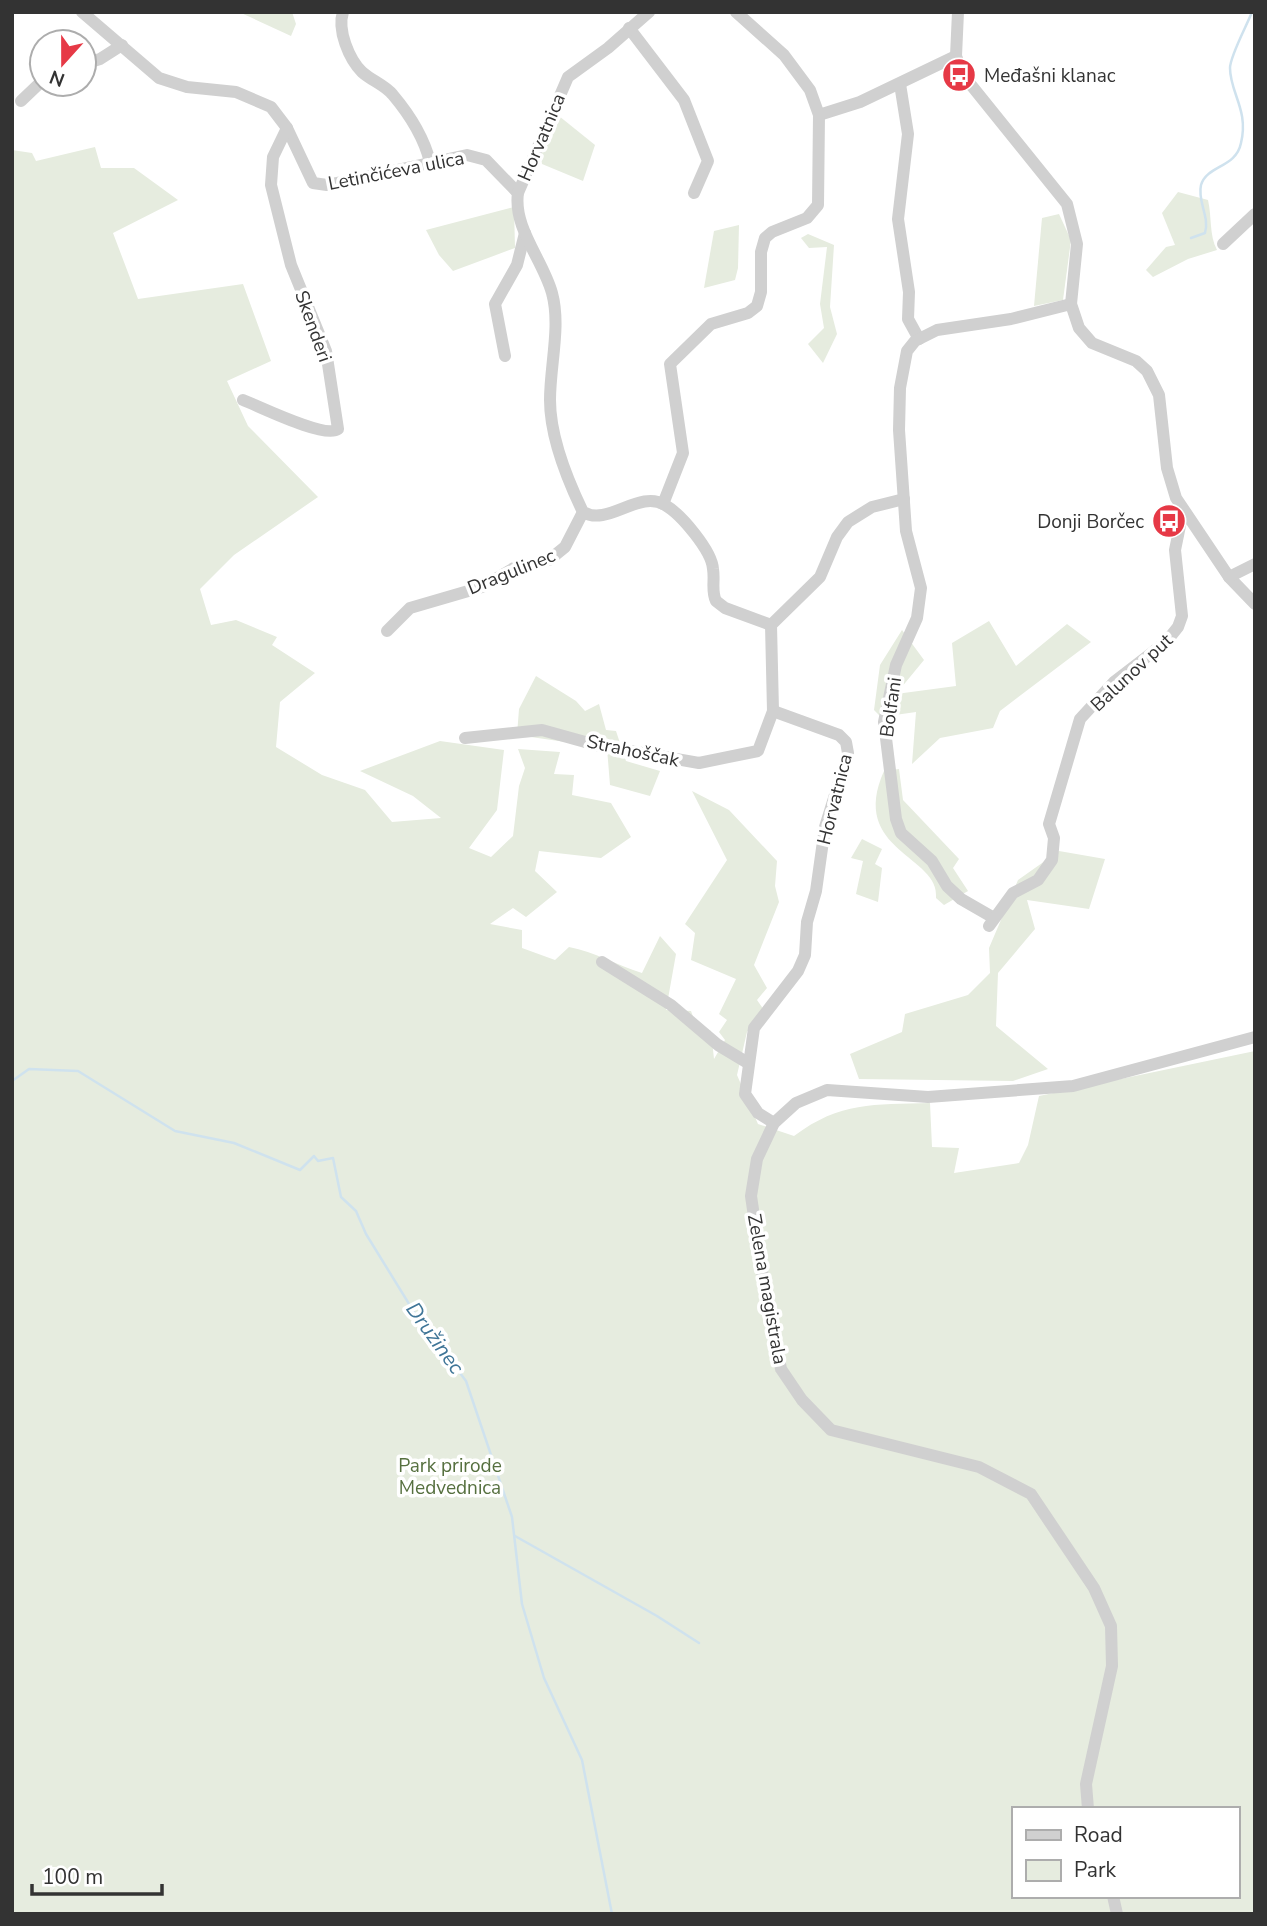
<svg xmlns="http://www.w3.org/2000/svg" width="1267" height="1926" viewBox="0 0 1267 1926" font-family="'Nunito Sans',sans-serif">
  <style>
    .green { fill: #e6ecdf; fill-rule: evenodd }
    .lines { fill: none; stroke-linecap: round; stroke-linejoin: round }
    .stream { stroke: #cfe2ee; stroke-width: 2.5 }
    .minor { stroke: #d0d0d0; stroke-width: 12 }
    .labels { text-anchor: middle; stroke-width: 7; stroke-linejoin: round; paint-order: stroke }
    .poi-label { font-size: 19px; fill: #333; stroke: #fff; text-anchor: start }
    .street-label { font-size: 19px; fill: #333; stroke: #fff }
    .park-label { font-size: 19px; fill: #56703f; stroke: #fff }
    .water-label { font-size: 21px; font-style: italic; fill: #3f7597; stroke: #fff }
  </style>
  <rect width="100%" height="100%" fill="#fff"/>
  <g class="green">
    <polygon points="239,12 292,12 296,24 291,36"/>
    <polygon points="554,112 595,145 583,181 542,164 540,149"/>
    <path d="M95,147L101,168H134L178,200L113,233L138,299L243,284L271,361L227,381L248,426L318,497L234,555L200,589L211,625L236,620L277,637L272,645L315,673L280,702L276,747L322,775L365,790L392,822L441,818L413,796L360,771L440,741L504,750L497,810L469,848L491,857L513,836L519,786L525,768L518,749L560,752L554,774L574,775L572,795L611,803L631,837L601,858L539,851L535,871L557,892L526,917L513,908L490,924L522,930V948L555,960L569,947C595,952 616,965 642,973L660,936L676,954L666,1010L691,1011L695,1022L711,1031L714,1059L725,1040L719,1032L727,1020L719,1014L736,979L691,960L695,933L685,924L727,860L692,791L729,810L777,861L775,886L779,902L754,965L767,988L757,1000L764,1010L747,1032L737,1075L758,1124L794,1136C841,1101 873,1105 930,1103L932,1147L959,1148L954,1173L1019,1163L1028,1145L1039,1096L1255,1051V1914H12V150L32,153L36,161ZM1013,1809H1237V1896H1013Z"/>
    <path d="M1178,192L1208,200C1212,217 1209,235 1217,250L1188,259L1153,277L1146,270L1166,247L1175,245L1162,213Z"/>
    <polygon points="514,207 515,248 453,271 439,255 426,230"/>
    <polygon points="1059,214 1071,240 1063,300 1034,306 1042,218"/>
    <polygon points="739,225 738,268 735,280 704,288 714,231"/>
    <polygon points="808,234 834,245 830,307 837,334 823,363 808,344 824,328 820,304 827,247 809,248 801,238"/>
    <polygon points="989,621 1016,666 1067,624 1091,642 1000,711 993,728 940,738 912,764 916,712 881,717 874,710 880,665 902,630 924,660 896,694 956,686 952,643"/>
    <polygon points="536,676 576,701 585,711 599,704 606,730 616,731 626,761 660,771 650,796 610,785 607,748 517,735 519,709"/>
    <path d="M899,769L903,800L959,859L953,868L968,891L944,905L936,898C941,856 848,851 884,771Z"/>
    <polygon points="862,839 882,849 875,864 882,868 878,902 856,894 863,861 851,858"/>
    <polygon points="1059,851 1105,859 1089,909 1027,900 1035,929 998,973 996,1026 1048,1069 1013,1081 859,1079 850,1054 902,1032 905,1014 968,995 990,973 989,948 1018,880"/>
  </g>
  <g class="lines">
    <g class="stream">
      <path d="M1191,238L1205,233C1210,217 1197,201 1201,185C1207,165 1236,168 1241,143C1249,110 1230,93 1230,68C1230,56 1247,25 1252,12"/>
      <polyline points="12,1081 29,1069 78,1071 175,1131 234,1143 300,1170 314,1156 318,1161 333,1158 341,1197 356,1211 366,1234 414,1312 466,1381 512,1517 522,1604 544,1678 582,1760 612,1914"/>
      <polyline points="515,1536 657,1616 699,1643"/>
    </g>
    <g class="minor">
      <polyline points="82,12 159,78 187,87 236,92 271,107 287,128 313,183 327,185 467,155 486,160 518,193"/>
      <path d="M343,12C337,30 349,59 362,72C372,81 385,85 393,95C409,114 424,138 430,162"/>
      <polyline points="958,12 956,56 963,75 1067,204 1077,244 1071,304 1079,328 1092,343 1136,361 1147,371 1159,395 1167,468 1176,498 1229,577 1255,604"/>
      <polyline points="629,28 684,100 708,161 694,193"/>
      <polyline points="84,64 100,59 122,45"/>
      <polyline points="900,84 908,134 898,219 909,292 908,319 919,339"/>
      <polyline points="21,101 42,81"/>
      <polyline points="819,115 860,102 956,56"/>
      <polyline points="1223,244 1255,214"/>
      <polyline points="505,356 495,304 517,265 525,233"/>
      <path d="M243,400C261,407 325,439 338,429L326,351L291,265L271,185L273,157L287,128"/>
      <polyline points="663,504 683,453 670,364 711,324 748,313 757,306 761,292 761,252 765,238 772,232 807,218 818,205 819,115 810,90 784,55 736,12"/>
      <polyline points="1229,577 1255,564"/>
      <polyline points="771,625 820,577 837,537 848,522 872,507 904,499"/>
      <polyline points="387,631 410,608 482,587 514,568 549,560 565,547 583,512"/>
      <polyline points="773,711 839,735 846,742 848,753 825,827 816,891 807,922 805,955 798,971 754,1028 745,1094 758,1113 774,1123"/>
      <path d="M465,738L542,730L596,745L699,763L758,751L773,711L771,625L725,608L716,601C711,591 715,580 713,569C712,551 681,514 665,505C639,489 608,527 583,512C567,479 550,437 550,400C550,365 561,326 552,293C543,260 513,228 518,193L568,77L608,48L649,12"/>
      <polyline points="994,918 961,899 947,886 932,861 901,833 896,819 884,722 896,665 917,618 921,588 906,531 899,430 900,388 907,351 915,341 937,330 1011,319 1071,304"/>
      <polyline points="989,926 1013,893 1038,880 1052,860 1054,838 1049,824 1080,719 1114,682 1166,642 1178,627 1182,616 1175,550 1183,511"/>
      <polyline points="602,962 671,1005 718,1045 748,1063"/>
      <polyline points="1088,1809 1086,1784 1112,1666 1111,1626 1094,1588 1031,1494 979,1467 831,1430 802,1400 781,1369 764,1284 751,1196 757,1159 774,1123 796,1103 827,1090 928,1097 1073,1086 1255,1037"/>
      <polyline points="1113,1896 1117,1914"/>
    </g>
  </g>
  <defs>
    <g id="bus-disc" transform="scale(1.75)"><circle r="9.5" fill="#e63946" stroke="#fff"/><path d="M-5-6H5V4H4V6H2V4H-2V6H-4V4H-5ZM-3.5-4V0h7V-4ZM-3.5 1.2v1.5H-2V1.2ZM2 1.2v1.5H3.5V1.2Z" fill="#fff"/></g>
  </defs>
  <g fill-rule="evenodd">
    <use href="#bus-disc" x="959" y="75"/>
    <use href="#bus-disc" x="1169" y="521"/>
  </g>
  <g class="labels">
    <g class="poi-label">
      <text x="984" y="82">Međašni klanac</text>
      <text x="1144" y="528" text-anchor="end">Donji Borčec</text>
    </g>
    <g class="street-label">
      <text transform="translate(541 137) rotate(-67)" y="7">Horvatnica</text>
      <text transform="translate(396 170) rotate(-11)" y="7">Letinčićeva ulica</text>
      <text transform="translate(314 326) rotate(70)" y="7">Skenderi</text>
      <text transform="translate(511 571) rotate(-22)" y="7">Dragulinec</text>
      <text transform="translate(1131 672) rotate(-43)" y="7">Balunov put</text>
      <text transform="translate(890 707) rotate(-82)" y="7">Bolfani</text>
      <text transform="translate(633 750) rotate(12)" y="7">Strahoščak</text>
      <text transform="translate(834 799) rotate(-76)" y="7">Horvatnica</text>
      <text transform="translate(768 1289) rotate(80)" y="7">Zelena magistrala</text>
    </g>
    <g class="park-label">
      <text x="450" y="1472">Park prirode<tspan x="450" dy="22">Medvednica</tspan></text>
    </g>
    <g class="water-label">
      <text transform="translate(435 1338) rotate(54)" y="7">Družinec</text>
    </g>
  </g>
  <rect width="1267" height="1926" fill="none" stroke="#333333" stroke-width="28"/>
  <rect x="1012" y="1807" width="228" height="91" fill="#ffffff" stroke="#adadad" stroke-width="2"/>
  <rect x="1026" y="1830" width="35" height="10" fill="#d0d0d0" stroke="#adadad" stroke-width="2"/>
  <text x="1074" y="1842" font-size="21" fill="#333333">Road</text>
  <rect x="1026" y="1860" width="35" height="21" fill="#e6ecdf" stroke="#adadad" stroke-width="2"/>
  <text x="1074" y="1877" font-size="21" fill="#333333">Park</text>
  <g transform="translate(63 63) rotate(201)"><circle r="33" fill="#ffffff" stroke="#adadad" stroke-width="2"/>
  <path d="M0-5L12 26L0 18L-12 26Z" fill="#e63946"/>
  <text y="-10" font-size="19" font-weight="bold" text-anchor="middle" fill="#333333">N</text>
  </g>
  <path d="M32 1884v10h130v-10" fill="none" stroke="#333333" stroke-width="3.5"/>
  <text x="42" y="1884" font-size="21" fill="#333333" stroke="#ffffff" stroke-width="5" paint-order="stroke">100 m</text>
</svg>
